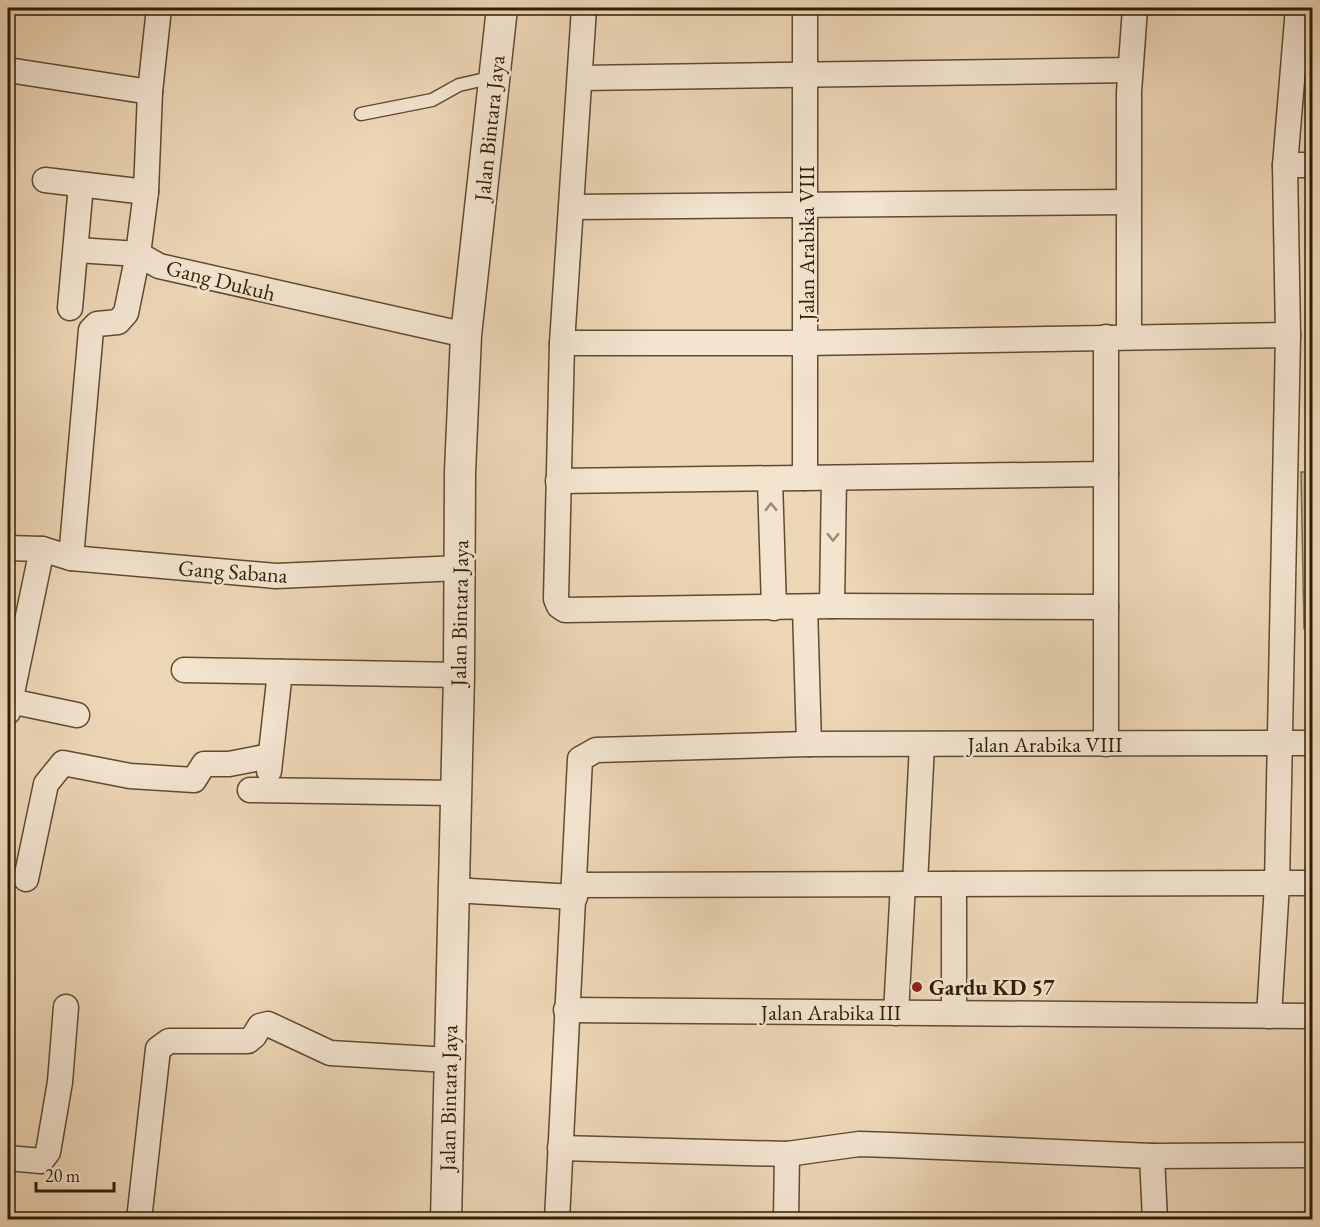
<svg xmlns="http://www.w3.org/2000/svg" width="1320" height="1227" viewBox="0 0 1320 1227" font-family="'EB Garamond',serif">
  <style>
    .grass { fill: #babd8d; stroke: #746e48; stroke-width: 1.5 }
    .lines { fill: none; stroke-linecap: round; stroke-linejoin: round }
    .service-casing { stroke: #5e4c30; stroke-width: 15 }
    .minor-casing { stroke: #5e4c30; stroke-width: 27 }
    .tertiary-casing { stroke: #5e4c30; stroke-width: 33 }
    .service { stroke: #f3e4d0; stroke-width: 12 }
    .minor { stroke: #f3e4d0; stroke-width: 24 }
    .tertiary { stroke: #f3e4d0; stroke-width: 30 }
    .oneway { stroke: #9b8b74 }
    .poi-dot { fill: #8f2418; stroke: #f3e4d0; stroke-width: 2 }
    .labels { text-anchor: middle; stroke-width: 5; stroke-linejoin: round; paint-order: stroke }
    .street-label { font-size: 22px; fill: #2f1e03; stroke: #f3e4d0 }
    .poi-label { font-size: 22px; font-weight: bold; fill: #2f1e03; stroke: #f3e4d0; text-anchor: start }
  </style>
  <rect width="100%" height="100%" fill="#edd6b6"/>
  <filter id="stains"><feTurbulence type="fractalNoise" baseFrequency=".00333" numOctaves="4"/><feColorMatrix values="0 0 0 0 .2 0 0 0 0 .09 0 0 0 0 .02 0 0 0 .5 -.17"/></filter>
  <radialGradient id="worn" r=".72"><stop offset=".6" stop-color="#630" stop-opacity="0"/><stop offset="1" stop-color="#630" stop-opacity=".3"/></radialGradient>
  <polygon class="grass" points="1301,472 1312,472 1312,628 1304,629"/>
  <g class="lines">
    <g class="service-casing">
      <polyline id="service" points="361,114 432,100 459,85 494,77"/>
    </g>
    <g class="minor-casing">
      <g id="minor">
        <polyline points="584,8 562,343 556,599 559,606 565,610 832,606 1106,607"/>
        <polyline points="8,70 150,92 146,192 138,254 159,266 466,335"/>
        <polyline points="581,78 1130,70"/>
        <polyline points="150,92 159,8"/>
        <polyline points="1285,165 1312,165"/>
        <polyline points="45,180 146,192"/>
        <polyline points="573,207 1128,202"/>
        <polyline points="70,308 80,196"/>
        <polyline points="1106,337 1106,744"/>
        <polyline points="1129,337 1129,92 1135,8"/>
        <polyline points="562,343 806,343 1288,335"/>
        <polyline points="805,478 805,8"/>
        <polyline points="770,480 774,608"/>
        <polyline points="558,481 1106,474"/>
        <polyline points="8,548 42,549 71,558 276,576 460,568"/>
        <polyline points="71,558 91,330 97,324 118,322 126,313 138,254 77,250"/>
        <polyline points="832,606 834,478"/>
        <polyline points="805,607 809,744"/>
        <polyline points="184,670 459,675"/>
        <polyline points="10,701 77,715"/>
        <polyline points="8,712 42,549"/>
        <polyline points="269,771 280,672"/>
        <polyline points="250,790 455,793"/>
        <polyline points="26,879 46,784 63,763 130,776 194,780 204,764 229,764 270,756"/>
        <polyline points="915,884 922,745"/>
        <polyline points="576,885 1312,883"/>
        <polyline points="453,890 575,897"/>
        <polyline points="566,1010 1312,1016"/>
        <polyline points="896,1013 903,884"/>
        <polyline points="954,1013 954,884"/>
        <polyline points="1269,1016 1277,884 1288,335 1285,165 1298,8"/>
        <polyline points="560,1148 787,1154 859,1144 891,1145 1152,1156 1312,1155"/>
        <polyline points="1152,1156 1155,1220"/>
        <polyline points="8,1158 41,1161 48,1152 60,1082 66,1007"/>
        <polyline points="139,1220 158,1049 169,1041 248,1041 254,1036 260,1026 268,1024 330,1053 449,1060"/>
        <polyline points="557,1220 580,759 596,750 809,744 1312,743"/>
        <polyline points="786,1220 787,1154"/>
      </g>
    </g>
    <g class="tertiary-casing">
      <polyline id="tertiary" points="446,1220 459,675 460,472 466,335 502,8"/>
    </g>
    <use href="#service" class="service"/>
    <use href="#minor" class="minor"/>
    <use href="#tertiary" class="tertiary"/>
  </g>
  <defs><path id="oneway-chevron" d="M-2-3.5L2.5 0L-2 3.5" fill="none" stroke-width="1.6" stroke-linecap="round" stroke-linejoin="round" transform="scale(1.5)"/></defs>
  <g class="oneway">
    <use href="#oneway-chevron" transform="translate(771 507) rotate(-91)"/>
    <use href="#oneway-chevron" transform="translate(833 537) rotate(91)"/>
  </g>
  <circle class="poi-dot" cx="917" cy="987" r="6"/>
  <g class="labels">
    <g class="street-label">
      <text transform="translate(489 128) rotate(-84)" y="8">Jalan Bintara Jaya</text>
      <text transform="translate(806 243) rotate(-90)" y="8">Jalan Arabika VIII</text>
      <text transform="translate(221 280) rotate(14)" y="8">Gang Dukuh</text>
      <text transform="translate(233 571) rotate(4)" y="8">Gang Sabana</text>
      <text transform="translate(459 613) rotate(-89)" y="8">Jalan Bintara Jaya</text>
      <text x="1045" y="752">Jalan Arabika VIII</text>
      <text x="831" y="1020">Jalan Arabika III</text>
      <text transform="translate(448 1098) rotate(-89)" y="8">Jalan Bintara Jaya</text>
    </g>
    <g class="poi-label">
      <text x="929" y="995">Gardu KD 57</text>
    </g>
  </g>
  <rect width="1320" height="1227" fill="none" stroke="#edd6b6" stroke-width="30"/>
  <rect x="9" y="9" width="1302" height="1209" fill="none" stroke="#2f1e03" stroke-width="3"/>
  <rect x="15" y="15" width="1290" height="1197" fill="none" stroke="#2f1e03" stroke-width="1.5"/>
  <path d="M36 1182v9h78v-9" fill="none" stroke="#2f1e03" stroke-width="3"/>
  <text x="45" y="1182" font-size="18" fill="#2f1e03" stroke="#f3e4d0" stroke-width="4.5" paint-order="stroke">20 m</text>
  <rect width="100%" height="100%" filter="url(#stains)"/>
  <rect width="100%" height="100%" fill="url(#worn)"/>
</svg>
